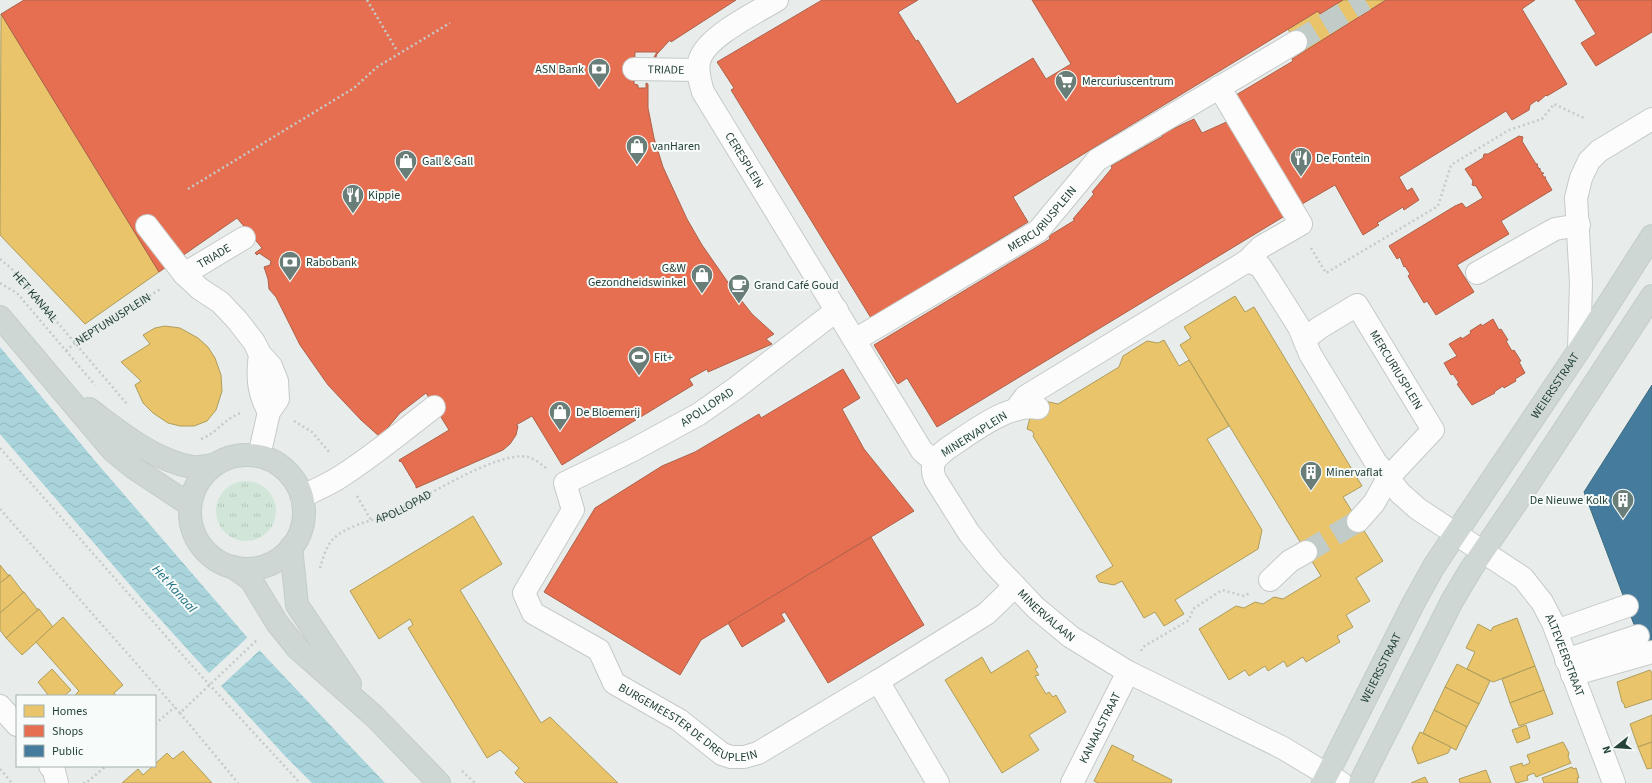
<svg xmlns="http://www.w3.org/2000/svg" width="1652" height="783" viewBox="0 0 1652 783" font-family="'Source Sans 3',sans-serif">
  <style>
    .grass { fill: url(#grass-tufts) }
    .water { fill: url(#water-waves) }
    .pier { fill: #e8edeb }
    .homes { fill: #e9c46a; stroke: #ae9d5c }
    .shops { fill: #e76f51; stroke: #ac624a }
    .public { fill: #457b9d; stroke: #3b6a7f }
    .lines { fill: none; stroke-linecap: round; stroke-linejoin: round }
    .minor-tunnel { stroke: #c1cbc8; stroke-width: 22; stroke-dasharray: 22 11; stroke-linecap: butt }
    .minor-casing { stroke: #c5cac8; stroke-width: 24 }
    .major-casing { stroke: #c3ccc9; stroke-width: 24 }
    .path { stroke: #c3ccca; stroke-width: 2.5; stroke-dasharray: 2 3; stroke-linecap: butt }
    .minor { stroke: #fcfcfc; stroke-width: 22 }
    .major { stroke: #cfd7d5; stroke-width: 22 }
    .labels { text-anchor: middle; stroke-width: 4; stroke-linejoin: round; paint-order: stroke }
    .poi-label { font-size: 12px; fill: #24423a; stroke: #f7fbf9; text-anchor: start }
    .street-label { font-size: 12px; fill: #24423a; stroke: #f7fbf9 }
    .water-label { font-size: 13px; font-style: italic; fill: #1c6f80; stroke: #f7fbf9 }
  </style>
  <defs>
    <pattern id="grass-tufts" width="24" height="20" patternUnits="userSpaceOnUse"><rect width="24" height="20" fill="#d1e6d8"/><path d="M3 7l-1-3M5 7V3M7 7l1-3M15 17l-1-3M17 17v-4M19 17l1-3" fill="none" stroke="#b3c6ba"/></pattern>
    <pattern id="water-waves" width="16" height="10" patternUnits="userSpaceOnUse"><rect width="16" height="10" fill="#a9d4db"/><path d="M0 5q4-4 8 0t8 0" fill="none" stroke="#91b7bd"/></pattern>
  </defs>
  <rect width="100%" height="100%" fill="#e8edeb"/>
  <circle class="grass" cx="246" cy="511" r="30"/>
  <polygon class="water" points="0,347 96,462 246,636 385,783 308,783 264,738 0,442"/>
  <polygon class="pier" points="0,434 149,607 209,673 249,636 261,649 221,686 285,756 312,783 305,783 263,739 145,611 0,445"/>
  <g class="homes">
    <polygon points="1343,0 1386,0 1302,54 1288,29 1318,11 1320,14"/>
    <polygon points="1,14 159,272 85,324 0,235"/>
    <polygon points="1235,296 1245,312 1254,307 1362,486 1343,497 1383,561 1356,578 1370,601 1346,615 1353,627 1337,636 1340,642 1306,662 1303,657 1287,667 1284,661 1268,671 1265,666 1249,676 1245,670 1229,680 1199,629 1236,606 1244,608 1255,602 1263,604 1274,597 1283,599 1321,576 1180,345 1191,338 1184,327"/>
    <polygon points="165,326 180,328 198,338 208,347 215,358 221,375 222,391 216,410 207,421 194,426 180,426 168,423 153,413 143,403 135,385 141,381 121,362 150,344 143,335 155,328"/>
    <polygon points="1164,340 1179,366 1189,360 1229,426 1207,439 1262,530 1258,549 1175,600 1184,614 1164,626 1155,612 1144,618 1122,581 1114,585 1099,582 1096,576 1113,566 1033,436 1034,434 1032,431 1027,429 1031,414 1040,400 1058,404 1119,367 1123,356 1147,341 1158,343"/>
    <polygon points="473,516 502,564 460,590 541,723 550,717 618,783 525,783 515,773 519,768 500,750 487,758 408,628 413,625 410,619 379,639 350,591"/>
    <polygon points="0,565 8,575 10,575 0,583"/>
    <polygon points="10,575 23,592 24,592 0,613 0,583"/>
    <polygon points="24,592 37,609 39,609 6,638 0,630 0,613"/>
    <polygon points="39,609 53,627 22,655 6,638"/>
    <polygon points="63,617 123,685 114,693 116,696 74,696 79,691 36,642"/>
    <polygon points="1517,618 1535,666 1493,682 1467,669 1475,652 1466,648 1478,624 1491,631 1493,627"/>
    <polygon points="1028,650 1038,667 1035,669 1039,675 1035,676 1046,694 1049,692 1053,697 1056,695 1066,712 1029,735 1039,750 1002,773 945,680 982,657 991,673"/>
    <polygon points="1457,664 1490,681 1479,704 1445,687"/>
    <polygon points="1535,666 1544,690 1510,703 1502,679"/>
    <polygon points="52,669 71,690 64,696 49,696 38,682"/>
    <polygon points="1650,670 1652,673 1652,699 1625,708 1624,704 1622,702 1617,682"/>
    <polygon points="1445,687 1479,704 1467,727 1434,710"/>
    <polygon points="1544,690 1553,714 1519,726 1510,703"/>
    <polygon points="1434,710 1467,727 1456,750 1423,733"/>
    <polygon points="1652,715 1652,742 1638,747 1630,724"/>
    <polygon points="1526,725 1530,738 1517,743 1512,730"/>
    <polygon points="1420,732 1451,747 1448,753 1418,764 1412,748"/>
    <polygon points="1563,742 1569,753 1568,757 1571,763 1536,777 1534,773 1527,776 1528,780 1516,783 1510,767 1522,763 1523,766 1530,763 1527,755"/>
    <polygon points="1652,742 1652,768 1647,769 1638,747"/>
    <polygon points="1112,745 1134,756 1132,760 1172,780 1171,783 1098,783 1094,781"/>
    <polygon points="183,751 212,783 122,783 138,769 143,775 153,766 155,766 155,764 167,753 173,759"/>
    <polygon points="1572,767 1573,769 1576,768 1579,778 1577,778 1578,783 1544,783 1542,778"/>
    <polygon points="1486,770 1491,783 1460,783 1459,779"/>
    <polygon points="1425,777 1428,783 1411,783"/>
  </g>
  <g class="shops">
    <polygon points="24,0 736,0 671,42 670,40 657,54 656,57 654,57 657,52 635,52 634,84 638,85 638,88 646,88 646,83 648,84 648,108 654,138 663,167 687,219 702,245 734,291 752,314 774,334 766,339 772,344 708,372 707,369 689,379 693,385 562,465 532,416 516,425 518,426 516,435 510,444 503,450 416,488 416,486 401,461 400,462 399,460 449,430 426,393 400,413 380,437 361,420 328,385 300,345 276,297 269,289 268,279 264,267 270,265 271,261 259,253 257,255 255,253 262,248 237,218 159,272 1,14"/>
    <polygon points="822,0 918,0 898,12 916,41 918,40 957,104 1033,58 1046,79 1071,64 1032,0 1343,0 1320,14 1318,11 1013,197 1028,222 871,318 731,90 734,88 717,62"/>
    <polygon points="1386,0 1535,0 1522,9 1567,84 1547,96 1546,95 1538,102 1537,100 1530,105 1529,110 1512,120 1506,111 1399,177 1407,191 1412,188 1419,200 1404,210 1403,207 1377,223 1379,225 1363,235 1335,185 1302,204 1236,95 1293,61 1292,59"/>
    <polygon points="1575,0 1652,0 1652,32 1596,66 1581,43 1596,34"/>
    <polygon points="1194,119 1202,133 1231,120 1288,214 937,427 907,378 898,384 874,345 1050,239 1049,236 1075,220 1073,219 1094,194 1092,192 1112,168 1111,166 1163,136 1162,134"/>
    <polygon points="1519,136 1523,137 1522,141 1536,164 1538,164 1537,165 1539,169 1540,168 1540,170 1542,173 1544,173 1542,174 1544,177 1546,177 1545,178 1552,190 1501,221 1509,234 1457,265 1474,292 1436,315 1427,301 1424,303 1408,276 1410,274 1405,266 1404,267 1400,257 1397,259 1389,246 1455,206 1462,203 1466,208 1481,199 1483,198 1476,186 1472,185 1473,181 1465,169 1483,158 1484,154 1488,154"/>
    <polygon points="1493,319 1499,330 1501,329 1508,340 1506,341 1512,351 1514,350 1521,361 1519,362 1525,373 1515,379 1516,381 1504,388 1503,386 1494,392 1495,393 1472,405 1457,384 1459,383 1453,374 1451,375 1444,363 1457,356 1449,344 1461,337 1462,339 1471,333 1470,331 1481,324 1482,326"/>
    <polygon points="843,369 860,398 842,409 864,449 914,511 701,640 680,675 544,592 595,508 662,466 695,452 759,414 761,418"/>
    <polygon points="871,537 924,625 828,683 785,612 781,614 785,621 742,647 728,623"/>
  </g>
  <polygon class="public" points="1652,385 1652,640 1641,643 1584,492"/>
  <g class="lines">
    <g class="minor-tunnel">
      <polyline points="1296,42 1365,0"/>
      <polyline points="1306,552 1358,521"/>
    </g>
    <g class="minor-casing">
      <g id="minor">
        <path id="s4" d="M777,0C756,13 704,37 699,62C697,72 700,82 703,92L922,451L934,461"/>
        <path id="s5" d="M634,69L698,70"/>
        <polyline points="1219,87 1301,224 1261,247 1247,261"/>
        <polyline points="147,226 184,274 200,289 220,302 237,320 254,342 260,354 271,366 277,381 278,399 269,412 259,456"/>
        <polyline points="1477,273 1555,229 1579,225"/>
        <path id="s6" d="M184,274L244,238"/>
        <path id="s7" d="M837,310L736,388L699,414L633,450L565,483L573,510L524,593L533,613L599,650L614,683L679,720L722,754L731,757H744L758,753L878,681L938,783"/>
        <path id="s8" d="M1305,339L1319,328L1357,305L1433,430L1388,478L1374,503L1358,521"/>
        <path id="s9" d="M855,340L1038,231L1097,160L1296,42"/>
        <polyline points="1579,350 1581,283 1576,198 1581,178 1589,161 1599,151 1652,119"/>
        <path d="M260,354C257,376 258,393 269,412"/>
        <path id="s10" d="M1038,408C1010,402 971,433 948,448C936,457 929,464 935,479L969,533L994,564L1036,608L1071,637L1128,672L1283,748L1341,783"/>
        <path id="s11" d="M1016,409L1025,397L1247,261L1260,266L1268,278L1299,327L1310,354L1375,461L1400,493L1418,509L1523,578L1542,602L1553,623L1614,783"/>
        <path d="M302,497C314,490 328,485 340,477C373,456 403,431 434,407"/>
        <polyline points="1270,580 1290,561 1306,552"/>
        <polyline points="1556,631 1627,606"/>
        <polyline points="1566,660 1638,636"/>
        <polyline points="1572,675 1652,652"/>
        <polyline points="878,681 986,614 1015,586"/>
        <polyline points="0,706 17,725"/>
        <polyline points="50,766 54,771 57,783"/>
        <path id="s12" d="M1072,783L1128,672"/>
      </g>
    </g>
    <g class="major-casing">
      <g id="major">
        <polyline points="0,317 113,451 134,468 190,505"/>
        <path d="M89,409C120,432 153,460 192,467C199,468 206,466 213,465"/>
        <circle cx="247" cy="512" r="57"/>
        <polyline points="291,547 297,605 350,684"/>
        <polyline points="233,567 251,580 277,623 297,648 374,716 439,783"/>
        <path id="s13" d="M1323,783L1413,604L1434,566L1579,350L1652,236"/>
        <polyline points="1360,783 1452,601 1471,569 1518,500 1652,296"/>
      </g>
    </g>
    <g class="path">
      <polyline points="367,0 396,49"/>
      <polyline points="188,189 354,88 377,67 450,23"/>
      <polyline points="1311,248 1326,273 1438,206 1451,165 1509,130 1542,119 1554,104 1586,119"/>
      <path id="s1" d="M0,259L11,268L127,404"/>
      <polyline points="0,283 17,293 95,385"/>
      <path id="s2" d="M66,351L75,343L162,288"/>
      <polyline points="294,421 312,432 330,453"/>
      <path d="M201,439C217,433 225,418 241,413"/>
      <polyline points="0,448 194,668 300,783"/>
      <polyline points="357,496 371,520"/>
      <polyline points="0,509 180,713 258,639"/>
      <path id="s3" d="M320,568C323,558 326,546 334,538C344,529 359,524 372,520C378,518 384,517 390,515C420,501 497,450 528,457C535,459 541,464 546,468"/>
      <polyline points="1141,651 1143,647 1189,620 1193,609 1222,590 1244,596 1250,593"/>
      <polyline points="180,713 238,783"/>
      <polyline points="155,724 175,707"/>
      <polyline points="0,769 11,782 10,783"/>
      <polyline points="462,771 475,783"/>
      <polyline points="83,783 86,783 106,766"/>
    </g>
    <use href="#minor" class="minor"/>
    <use href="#major" class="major"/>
  </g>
  <defs>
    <g id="bank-pin" transform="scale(1.15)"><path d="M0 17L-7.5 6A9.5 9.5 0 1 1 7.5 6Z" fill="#697e78" stroke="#f7fbf9"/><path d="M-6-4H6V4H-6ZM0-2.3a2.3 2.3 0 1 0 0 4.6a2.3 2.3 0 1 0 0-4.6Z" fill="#fff"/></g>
    <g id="supermarket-pin" transform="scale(1.15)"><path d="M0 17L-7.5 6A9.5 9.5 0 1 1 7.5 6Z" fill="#697e78" stroke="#f7fbf9"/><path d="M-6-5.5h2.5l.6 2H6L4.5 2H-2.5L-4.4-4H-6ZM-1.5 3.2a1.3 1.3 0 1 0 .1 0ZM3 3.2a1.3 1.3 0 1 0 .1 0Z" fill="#fff"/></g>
    <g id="shop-pin" transform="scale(1.15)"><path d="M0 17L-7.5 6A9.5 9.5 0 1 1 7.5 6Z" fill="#697e78" stroke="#f7fbf9"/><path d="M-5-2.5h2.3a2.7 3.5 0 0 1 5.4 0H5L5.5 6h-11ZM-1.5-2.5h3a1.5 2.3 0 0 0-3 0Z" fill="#fff"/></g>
    <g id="restaurant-pin" transform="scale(1.15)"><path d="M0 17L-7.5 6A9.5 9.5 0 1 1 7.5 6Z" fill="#697e78" stroke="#f7fbf9"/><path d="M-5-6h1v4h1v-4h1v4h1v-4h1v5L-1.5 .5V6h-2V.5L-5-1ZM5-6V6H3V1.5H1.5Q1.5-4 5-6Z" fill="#fff"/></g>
    <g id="cafe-pin" transform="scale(1.15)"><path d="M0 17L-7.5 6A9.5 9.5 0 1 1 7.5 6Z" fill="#697e78" stroke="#f7fbf9"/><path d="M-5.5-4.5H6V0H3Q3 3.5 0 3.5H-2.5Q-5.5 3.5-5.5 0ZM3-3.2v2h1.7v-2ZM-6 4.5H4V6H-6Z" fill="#fff"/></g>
    <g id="stadium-pin" transform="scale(1.15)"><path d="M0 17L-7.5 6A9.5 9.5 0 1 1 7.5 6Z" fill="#697e78" stroke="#f7fbf9"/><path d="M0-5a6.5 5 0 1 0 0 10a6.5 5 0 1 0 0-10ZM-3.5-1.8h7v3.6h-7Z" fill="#fff"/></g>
    <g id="building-pin" transform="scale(1.15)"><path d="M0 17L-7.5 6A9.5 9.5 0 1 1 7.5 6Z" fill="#697e78" stroke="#f7fbf9"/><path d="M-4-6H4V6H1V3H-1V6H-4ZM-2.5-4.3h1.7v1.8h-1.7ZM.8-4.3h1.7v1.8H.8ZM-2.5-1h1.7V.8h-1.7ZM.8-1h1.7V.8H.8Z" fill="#fff"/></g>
  </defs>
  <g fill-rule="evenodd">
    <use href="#bank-pin" x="599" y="69"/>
    <use href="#supermarket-pin" x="1066" y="81"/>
    <use href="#shop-pin" x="637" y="146"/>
    <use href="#restaurant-pin" x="1301" y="158"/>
    <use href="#shop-pin" x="406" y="161"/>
    <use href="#restaurant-pin" x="353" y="195"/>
    <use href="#bank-pin" x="290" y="262"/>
    <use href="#shop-pin" x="702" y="275"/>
    <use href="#cafe-pin" x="739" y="285"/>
    <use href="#stadium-pin" x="639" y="357"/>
    <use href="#shop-pin" x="560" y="412"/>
    <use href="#building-pin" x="1311" y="472"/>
    <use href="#building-pin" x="1623" y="500"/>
  </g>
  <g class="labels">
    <g class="poi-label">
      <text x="584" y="73" text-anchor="end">ASN Bank</text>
      <text x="1082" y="85">Mercuriuscentrum</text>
      <text x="652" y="150">vanHaren</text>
      <text x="1316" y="162">De Fontein</text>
      <text x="422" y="165">Gall &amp; Gall</text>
      <text x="368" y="199">Kippie</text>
      <text x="306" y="266">Rabobank</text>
      <text x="686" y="272" text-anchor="end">G&amp;W<tspan x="686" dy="14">Gezondheidswinkel</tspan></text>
      <text x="754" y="289">Grand Café Goud</text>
      <text x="654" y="361">Fit+</text>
      <text x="576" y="416">De Bloemerij</text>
      <text x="1326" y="476">Minervaflat</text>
      <text x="1608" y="504" text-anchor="end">De Nieuwe Kolk</text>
    </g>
    <g class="street-label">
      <text dy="4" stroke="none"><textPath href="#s5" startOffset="32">TRIADE</textPath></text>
      <text dy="4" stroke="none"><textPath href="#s4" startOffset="212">CERESPLEIN</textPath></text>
      <text dy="4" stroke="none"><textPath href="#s9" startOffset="224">MERCURIUSPLEIN</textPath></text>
      <text dy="4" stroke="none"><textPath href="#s6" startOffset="35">TRIADE</textPath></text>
      <text dy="4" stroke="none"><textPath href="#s1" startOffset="52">HET KANAAL</textPath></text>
      <text dy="4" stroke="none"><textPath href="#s2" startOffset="57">NEPTUNUSPLEIN</textPath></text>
      <text dy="4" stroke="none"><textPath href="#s8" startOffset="138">MERCURIUSPLEIN</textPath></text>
      <text dy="4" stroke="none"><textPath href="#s13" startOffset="461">WEIERSSTRAAT</textPath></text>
      <text transform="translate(707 407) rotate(-33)" y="4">APOLLOPAD</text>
      <text transform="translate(974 434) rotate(-32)" y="4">MINERVAPLEIN</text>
      <text dy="4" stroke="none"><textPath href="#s3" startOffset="110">APOLLOPAD</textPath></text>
      <text dy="4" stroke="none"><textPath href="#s10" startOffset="315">MINERVALAAN</textPath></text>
      <text dy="4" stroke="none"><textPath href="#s11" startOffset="795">ALTEVEERSTRAAT</textPath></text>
      <text dy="4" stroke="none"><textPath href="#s13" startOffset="129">WEIERSSTRAAT</textPath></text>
      <text dy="4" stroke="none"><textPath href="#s7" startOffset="668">BURGEMEESTER DE DREUPLEIN</textPath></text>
      <text dy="4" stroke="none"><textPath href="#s12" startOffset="62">KANAALSTRAAT</textPath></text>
    </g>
    <g class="water-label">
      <text transform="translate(175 588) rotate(48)" y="5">Het Kanaal</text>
    </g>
  </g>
  <rect x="16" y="695" width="140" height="72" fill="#f7fbf9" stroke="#a3b1ad"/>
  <rect x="24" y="705" width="20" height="12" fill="#e9c46a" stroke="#a3b1ad"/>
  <text x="52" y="715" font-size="12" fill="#24423a">Homes</text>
  <rect x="24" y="725" width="20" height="12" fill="#e76f51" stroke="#a3b1ad"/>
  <text x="52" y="735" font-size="12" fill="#24423a">Shops</text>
  <rect x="24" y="745" width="20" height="12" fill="#457b9d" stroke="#a3b1ad"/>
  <text x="52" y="755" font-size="12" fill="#24423a">Public</text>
  <g transform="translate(1616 747) rotate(253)" stroke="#f7fbf9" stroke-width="3" paint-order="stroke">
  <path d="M0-3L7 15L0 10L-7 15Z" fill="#24423a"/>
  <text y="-6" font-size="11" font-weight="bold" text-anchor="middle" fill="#24423a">N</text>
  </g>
</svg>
